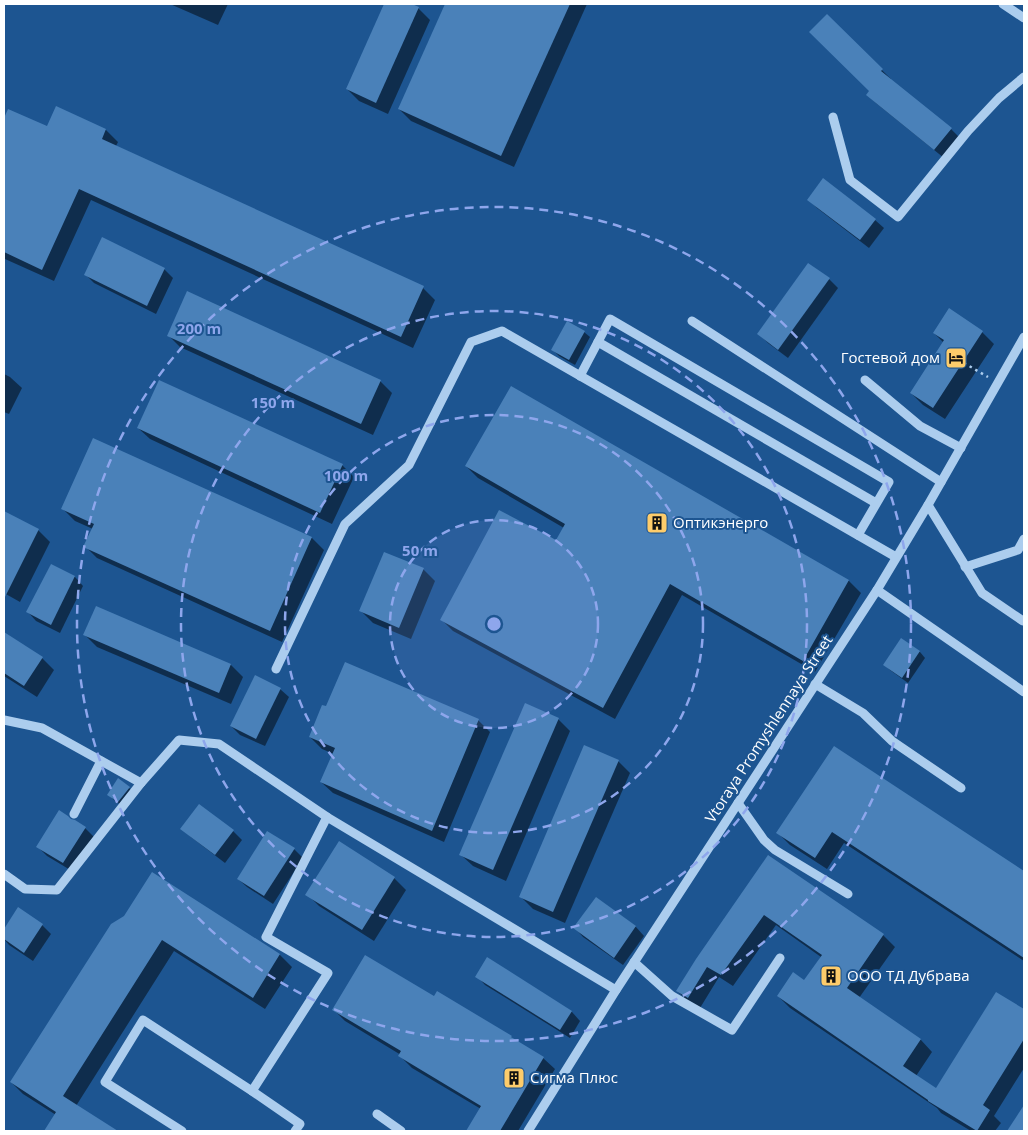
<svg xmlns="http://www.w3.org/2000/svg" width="1028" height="1135" viewBox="0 0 1028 1135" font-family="'Open Sans',sans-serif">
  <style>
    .shadow { fill: #0007 }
    .building { fill: #4a81b9 }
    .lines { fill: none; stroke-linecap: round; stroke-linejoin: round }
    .path { stroke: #accdee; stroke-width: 2.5; stroke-dasharray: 2.5 4; stroke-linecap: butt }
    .minor { stroke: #accdee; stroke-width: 9 }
    .ring { fill: none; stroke: #8ea6ec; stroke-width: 2.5; stroke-dasharray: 9 6 }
    .labels { text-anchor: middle; stroke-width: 4; stroke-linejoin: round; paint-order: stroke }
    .poi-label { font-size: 15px; fill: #fff; stroke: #1d5591; text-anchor: start }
    .street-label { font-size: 15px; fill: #fff; stroke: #1d5591 }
    .centre { fill: #8ea6ec; stroke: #1d5591; stroke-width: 2.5 }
    .ring-label { font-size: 15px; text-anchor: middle; font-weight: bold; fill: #8ea6ec; stroke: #1d5591; stroke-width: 4; stroke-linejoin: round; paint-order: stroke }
  </style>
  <rect width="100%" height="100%" fill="#1d5591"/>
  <g class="shadow">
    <polygon points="170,4 228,4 218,25"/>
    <polygon points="386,4 409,4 418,8 430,20 388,114 359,101 347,89"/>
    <polygon points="446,4 587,4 514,167 411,121 399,109"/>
    <polygon points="827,16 891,79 890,80 951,129 960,138 944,158 876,103 867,95 870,91"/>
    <polygon points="57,108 106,130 118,142 116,146 423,288 435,300 413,348 91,200 54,281 5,259 4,257 4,121 8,110 48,128"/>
    <polygon points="809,200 875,220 884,228 869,248 817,208"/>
    <polygon points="809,265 829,279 838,288 788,358 768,343 759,334"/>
    <polygon points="164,269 173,278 156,314 94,283 85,274"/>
    <polygon points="584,332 590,337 575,365 559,356 553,350"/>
    <polygon points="982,332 994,344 945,419 923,405 911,393 944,343 934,333"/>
    <polygon points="168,335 380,381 392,393 373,435 180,347"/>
    <polygon points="4,374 10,377 22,388 9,414 4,412"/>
    <polygon points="512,388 849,581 861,593 815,672 682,595 615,719 453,631 441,619 556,542 564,528 478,478 466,466"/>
    <polygon points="138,428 342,465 354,477 332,524 150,439"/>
    <polygon points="63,509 312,538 324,550 282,642 97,558 85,546 93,529 75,521"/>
    <polygon points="4,513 38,530 50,542 20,602 4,593"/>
    <polygon points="51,565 75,577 83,586 60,633 36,621 28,612"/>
    <polygon points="423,569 435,581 411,639 373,623 361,611"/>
    <polygon points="96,608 231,665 243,677 231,704 97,647 85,635"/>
    <polygon points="4,633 42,658 54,670 37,697 4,676"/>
    <polygon points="902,640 920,652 925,658 908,683 890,670 885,665"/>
    <polygon points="280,689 289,697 265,746 240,735 231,726"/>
    <polygon points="558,719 570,731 506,881 473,866 461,855"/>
    <polygon points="478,720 490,732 444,842 333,793 321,782 334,754 322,749 310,737"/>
    <polygon points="834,748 1024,873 1024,961 844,843 827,869 790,845 778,833"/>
    <polygon points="618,761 630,773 565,923 533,909 521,897"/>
    <polygon points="129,788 135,793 124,807 114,800 108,794"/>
    <polygon points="199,806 233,831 242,840 225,863 191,837 182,829"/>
    <polygon points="71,821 85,828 94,837 72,871 47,856 38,847"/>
    <polygon points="294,849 303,858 273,904 247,887 238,879"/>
    <polygon points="768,856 883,935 895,947 859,998 921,1040 932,1052 916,1076 936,1090 997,994 1024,1011 1024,1068 994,1116 1001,1123 995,1131 971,1131 941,1113 937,1108 790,1008 778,996 805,981 821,957 776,925 733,986 719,977 700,1008 689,1002 677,991"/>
    <polygon points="152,874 280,955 292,967 265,1009 174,951 76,1106 115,1131 45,1131 56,1115 23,1094 11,1082 125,917"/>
    <polygon points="394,878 406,890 374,941 319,906 307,894"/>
    <polygon points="596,898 636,927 644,936 623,965 583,937 575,928"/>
    <polygon points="19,909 42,925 51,934 33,961 9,945 4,939 4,931"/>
    <polygon points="487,959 572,1012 580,1021 570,1038 485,985 477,976"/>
    <polygon points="435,997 511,1037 515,1041 543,1058 555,1069 518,1131 468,1131 481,1109 412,1068 400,1056 401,1055 345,1021 334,1010"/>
  </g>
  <g class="building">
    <polygon points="384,4 412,4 419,7 376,103 346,89"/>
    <polygon points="445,4 570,4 501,156 398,109"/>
    <polygon points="827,14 883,69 881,71 952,128 934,150 866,95 869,91 809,32"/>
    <polygon points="56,106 106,129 102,139 424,286 401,337 79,189 42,270 4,252 4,118 8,109 47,126"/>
    <polygon points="823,178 876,219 860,240 807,200"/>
    <polygon points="102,237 165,268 147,306 84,275"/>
    <polygon points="808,263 830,278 778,350 757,334"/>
    <polygon points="187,291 381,380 361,424 167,336"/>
    <polygon points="949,308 983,331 933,408 910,393 944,340 933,333"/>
    <polygon points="567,321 585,331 569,360 551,350"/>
    <polygon points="159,380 343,464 320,513 137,428"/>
    <polygon points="511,386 849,580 803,661 670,584 603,708 440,620 499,510 556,540 565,524 465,466"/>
    <polygon points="93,438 312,537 270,631 83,547 94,524 61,509"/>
    <polygon points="4,511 39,529 4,599"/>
    <polygon points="384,552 424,568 399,628 359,611"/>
    <polygon points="51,564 75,576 51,625 26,612"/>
    <polygon points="96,606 231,664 219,693 83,635"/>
    <polygon points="4,632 43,657 24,686 4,673"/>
    <polygon points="901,638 920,651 902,678 883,665"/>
    <polygon points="345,662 479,719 432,831 320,782 335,748 309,737 322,705 326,706"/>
    <polygon points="255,675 281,688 256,739 230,726"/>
    <polygon points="525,703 559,718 493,870 459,855"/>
    <polygon points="584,745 619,760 553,912 519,897"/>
    <polygon points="834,746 1024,871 1024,958 832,832 815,858 776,833"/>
    <polygon points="118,778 130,787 118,802 107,795"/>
    <polygon points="199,804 234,830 215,855 180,829"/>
    <polygon points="59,810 68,816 71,819 75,820 86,827 63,863 36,847"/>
    <polygon points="267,831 295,848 264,896 237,879"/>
    <polygon points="339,841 395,877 362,930 305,895"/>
    <polygon points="768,855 884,934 847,988 921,1039 903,1066 936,1088 996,992 1024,1009 1024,1039 983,1105 990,1110 977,1131 928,1101 928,1100 777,996 793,972 804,980 822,955 764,915 721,975 707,967 688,998 676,991 696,959"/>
    <polygon points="152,872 280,954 253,998 162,940 63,1096 118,1131 44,1131 56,1112 10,1082 111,924 124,916"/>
    <polygon points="596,897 636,926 614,958 573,928"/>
    <polygon points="18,907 43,924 24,953 4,939 4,929"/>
    <polygon points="365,955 434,996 437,991 512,1036 511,1037 544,1057 500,1131 466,1131 481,1106 398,1056 401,1051 332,1010"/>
    <polygon points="487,957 572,1011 560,1030 475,977"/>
    <polygon points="1024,1105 1024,1131 1007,1131"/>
  </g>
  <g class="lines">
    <polyline class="path" points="964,363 988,377"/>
    <g class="minor">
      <polyline points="1003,4 1024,18"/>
      <polyline points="833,117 850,180 898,217 968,131 999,98 1024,77"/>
      <polyline points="692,321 941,482"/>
      <polyline points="598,342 876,503"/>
      <polyline points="580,376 610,319 889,482 858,535"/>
      <polyline points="865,380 920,426 961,448"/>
      <polyline points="928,505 982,593 1023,621"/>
      <polyline points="965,567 1018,550 1024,539"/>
      <polyline points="877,590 1024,692"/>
      <polyline points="276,669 345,524 409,465 471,342 502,331 896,557"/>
      <polyline points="815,684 863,713 892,741 961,788"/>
      <polyline points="4,720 42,728 141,783"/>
      <polyline points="738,803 764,840 775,850 848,894"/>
      <polyline points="74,814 101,761"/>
      <polyline points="4,874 25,889 57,890 141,783 179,740 219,744 327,817 616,990"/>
      <polyline points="634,962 672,996 732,1030 780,958"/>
      <polyline points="252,1091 328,973 266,937 327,817"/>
      <polyline points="377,1114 401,1131"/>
      <polyline points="182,1131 105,1082 143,1020 252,1091 300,1124 295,1131"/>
      <polyline points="528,1131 616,990 877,590 928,505 1024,337"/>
    </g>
  </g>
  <circle cx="494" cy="624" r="104" fill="#8ea6ec" fill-opacity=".12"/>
  <g class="ring">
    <circle cx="494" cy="624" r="104"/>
    <circle cx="494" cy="624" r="209"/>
    <circle cx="494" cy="624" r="313"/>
    <circle cx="494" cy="624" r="417"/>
  </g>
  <defs>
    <g id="hotel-square" transform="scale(1.125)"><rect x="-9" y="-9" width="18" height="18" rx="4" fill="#fdcc6b" stroke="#1d5591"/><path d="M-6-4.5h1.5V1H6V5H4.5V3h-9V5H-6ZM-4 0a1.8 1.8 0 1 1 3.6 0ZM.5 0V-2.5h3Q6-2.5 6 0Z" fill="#111"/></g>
    <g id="building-square" transform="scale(1.125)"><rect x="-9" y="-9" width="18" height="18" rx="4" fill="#fdcc6b" stroke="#1d5591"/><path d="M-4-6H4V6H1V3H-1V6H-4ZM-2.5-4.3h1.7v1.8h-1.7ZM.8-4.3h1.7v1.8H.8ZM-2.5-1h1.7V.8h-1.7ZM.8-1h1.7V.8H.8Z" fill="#111"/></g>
  </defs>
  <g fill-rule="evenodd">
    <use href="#hotel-square" x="956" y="358"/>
    <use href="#building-square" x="657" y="523"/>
    <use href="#building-square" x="831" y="976"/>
    <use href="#building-square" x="514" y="1078"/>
  </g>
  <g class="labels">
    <g class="poi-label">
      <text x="940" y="363" text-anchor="end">Гостевой дом</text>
      <text x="673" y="528">Оптикэнерго</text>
      <text x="847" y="981">ООО ТД Дубрава</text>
      <text x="530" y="1083">Сигма Плюс</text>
    </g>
    <g class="street-label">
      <text transform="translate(769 729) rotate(-57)" y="5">Vtoraya Promyshlennaya Street</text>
    </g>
  </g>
  <circle cx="494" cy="624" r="8" class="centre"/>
  <g class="ring-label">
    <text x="199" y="334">200 m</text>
    <text x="273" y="408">150 m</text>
    <text x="346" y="481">100 m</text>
    <text x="420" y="556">50 m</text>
  </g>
  <rect width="1028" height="1135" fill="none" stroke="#ffffff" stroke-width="10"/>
</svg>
